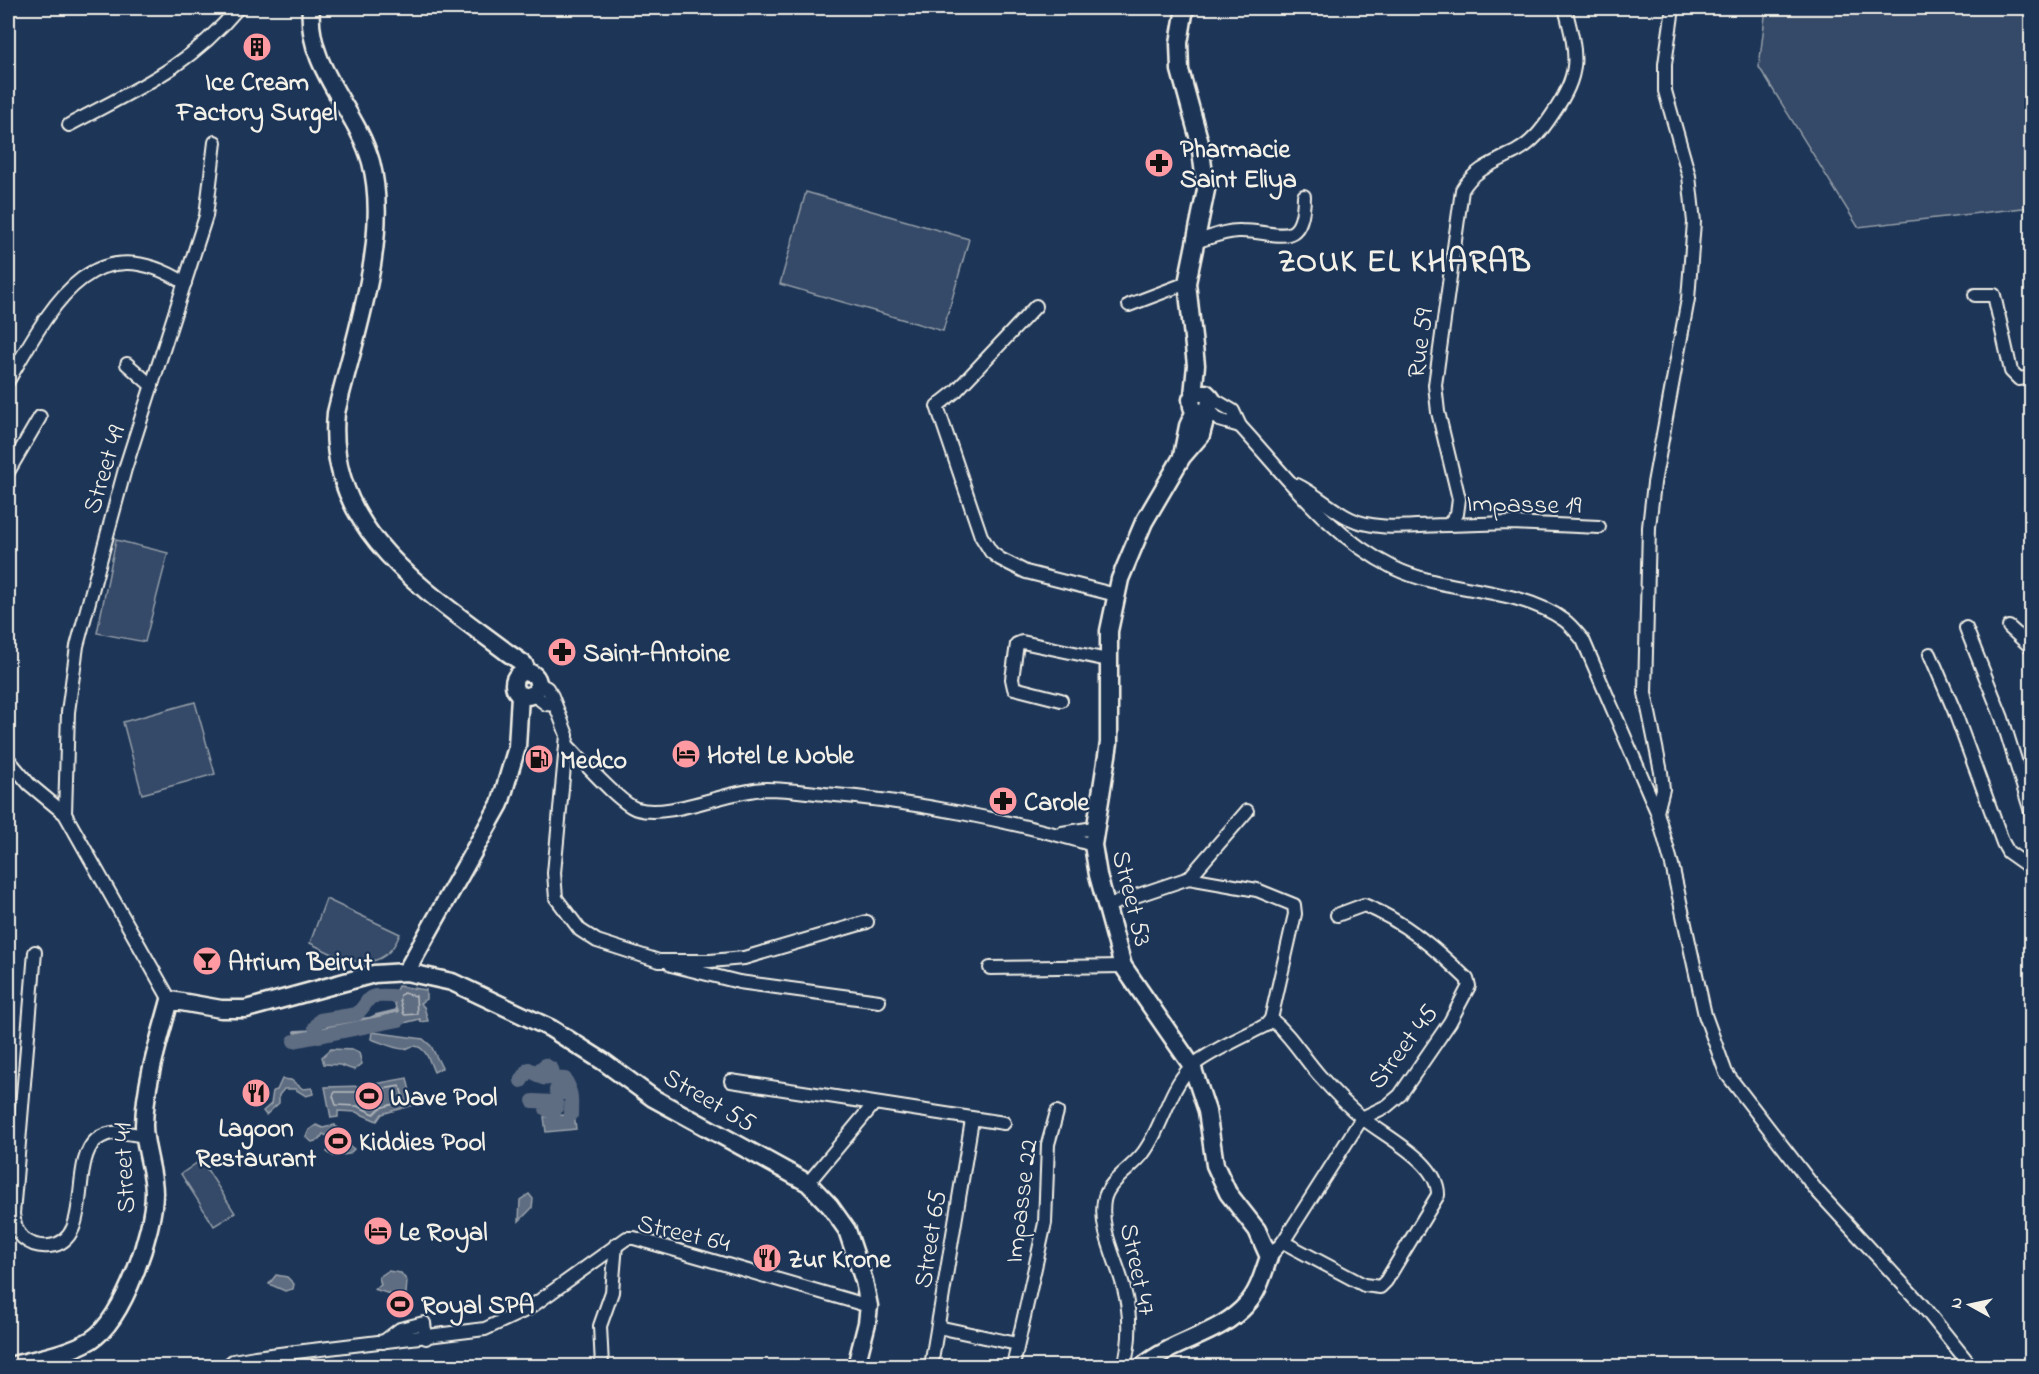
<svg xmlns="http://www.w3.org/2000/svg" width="2039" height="1374" viewBox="0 0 2039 1374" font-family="'Indie Flower',sans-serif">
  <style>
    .green { fill: #354a67; stroke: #949ea8; stroke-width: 1.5 }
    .water { fill: #5e6d82; stroke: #9aa2ab; stroke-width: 1.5 }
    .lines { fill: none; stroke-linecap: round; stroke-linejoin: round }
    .shore { stroke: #b8bcbf; stroke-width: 1.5 }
    .stream { stroke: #9aa2ab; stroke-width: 4 }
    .canal { stroke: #5e6d82; stroke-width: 14 }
    .street-casing { stroke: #f4f1e8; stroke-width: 16 }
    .secondary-casing { stroke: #f4f1e8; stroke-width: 21 }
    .street { stroke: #1d3557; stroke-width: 12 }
    .secondary { stroke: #1d3557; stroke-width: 16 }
    .labels { text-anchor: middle; stroke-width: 4.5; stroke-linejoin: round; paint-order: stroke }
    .poi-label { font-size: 26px; font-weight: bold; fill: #f4f1e8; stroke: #1d3557; text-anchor: start }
    .street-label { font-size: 26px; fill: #f4f1e8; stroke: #1d3557 }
    .district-label { font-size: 32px; font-weight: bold; letter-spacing: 1.5px; fill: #f4f1e8; stroke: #1d3557 }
  </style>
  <rect width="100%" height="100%" fill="#1d3557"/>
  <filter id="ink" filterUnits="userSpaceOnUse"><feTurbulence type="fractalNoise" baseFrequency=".0167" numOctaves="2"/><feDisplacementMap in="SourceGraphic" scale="12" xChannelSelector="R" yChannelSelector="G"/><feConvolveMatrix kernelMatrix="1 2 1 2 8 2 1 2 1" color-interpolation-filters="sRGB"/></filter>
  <g filter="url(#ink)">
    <g class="green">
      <polygon points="1766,8 2031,8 2031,207 1858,227 1759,67"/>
      <polygon points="806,192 969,239 943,331 780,284"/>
      <polygon points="116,540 168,553 145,642 97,633"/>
      <polygon points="195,702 215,774 142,794 123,722"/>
      <path d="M326,899L400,934C382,979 343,960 310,943Z"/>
      <polygon points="201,1160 235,1213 214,1226 181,1174"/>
    </g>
    <g class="water">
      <polygon points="398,986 426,990 426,999 420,1003 424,1007 428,1021 421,1022 420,1019 400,1024 393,996"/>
      <path d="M372,1032L423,1039L431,1046L442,1068L434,1072C430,1063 426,1046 414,1046C410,1046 408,1049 404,1049C394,1049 381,1042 371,1039Z"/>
      <polygon points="331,1049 354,1050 359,1053 362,1064 354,1070 340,1065 324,1064 322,1057"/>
      <polygon points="407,1078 413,1105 382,1114 377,1121 356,1112 338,1111 338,1117 331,1118 325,1087 364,1086"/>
      <polygon points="282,1079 291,1080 303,1089 312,1088 313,1094 306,1096 295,1089 284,1089 279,1095 279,1103 266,1115 263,1111 271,1104 273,1091 277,1090"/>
      <polygon points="574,1114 576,1129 546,1132 544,1117"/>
      <polygon points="316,1125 323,1128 335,1125 342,1140 354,1149 349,1154 333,1156 327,1152 334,1139 323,1134 319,1140 312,1142 306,1137 309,1130"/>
      <polygon points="529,1194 533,1199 532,1208 519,1221 520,1200"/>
      <polygon points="388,1271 401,1273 407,1281 406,1294 391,1303 390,1294 374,1289 381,1285 379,1277"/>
      <polygon points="276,1275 287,1277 294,1284 293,1289 285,1291 269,1284"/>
    </g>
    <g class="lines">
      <g class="shore">
        <polygon points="403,993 416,996 417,1014 404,1015 399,997"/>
        <polygon points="400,1086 404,1101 380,1108 374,1114 357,1106 336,1105 333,1096 335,1092 365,1092"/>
      </g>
      <g class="stream">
        <path d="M326,1029C339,1030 347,1022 359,1020C372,1018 384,1019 398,1016"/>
        <polyline points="295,1032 319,1031 335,1024 360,1024 376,1016 397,1011"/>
        <polyline points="296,1037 307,1033"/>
      </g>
      <g class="canal">
        <path d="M315,1027L320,1020L357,1014C374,996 363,995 393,996"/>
        <polyline points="294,1041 399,1020"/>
        <path d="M521,1081L529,1069C538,1074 543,1083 553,1076L552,1069L545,1065L538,1071L537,1073C541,1078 545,1079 550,1077L551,1070L545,1066L538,1071L542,1076C549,1078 557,1079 565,1079L569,1087L568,1091L559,1094L556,1090L560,1081C574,1087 571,1102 571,1115"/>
        <polyline points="533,1101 554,1102 557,1105 554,1113 546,1109"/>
      </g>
      <g class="street-casing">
        <g id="street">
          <path d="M69,125C136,89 188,68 238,8"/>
          <path d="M1195,242C1209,238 1226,230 1241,231C1278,231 1303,252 1304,196"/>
          <polyline points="1975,295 1994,295 2011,371 2019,379 2032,377"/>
          <polyline points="1129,305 1187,283"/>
          <polyline points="1036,306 956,391 937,406 981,536 991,552 1000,559 1026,572 1116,595"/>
          <polyline points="127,364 152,386"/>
          <path d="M8,381C49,311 90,223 185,283"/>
          <path d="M1211,398L1233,411L1240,426C1288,478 1329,536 1394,568C1445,593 1517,586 1564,620C1571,625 1577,633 1583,640L1657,812L1672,865L1705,1015L1726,1073L1817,1191L1922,1305L1971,1366"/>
          <polyline points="1209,410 1219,420 1240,426"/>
          <polyline points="8,472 40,417"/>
          <path d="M1297,485C1316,494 1332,510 1349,518C1376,532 1417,525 1448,525L1457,514L1459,499L1438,412L1435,385L1462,190C1474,169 1496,162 1517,151C1533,142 1542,130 1552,115C1581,73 1578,57 1565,8"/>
          <polyline points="1448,525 1512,523 1599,527"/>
          <polyline points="2009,627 2032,648"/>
          <polyline points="1966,628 2002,718 2032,815"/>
          <polyline points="1930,654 1954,710 2003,843 2008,852 2032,869"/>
          <polyline points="538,683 547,688 552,696 567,735 554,873 556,898 580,930 597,941 659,961 710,961 744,958 867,922"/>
          <polyline points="533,694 546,704 555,705"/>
          <polyline points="1061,700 1014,688 1012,679 1017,644 1022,642 1108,660"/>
          <path d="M567,745C581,759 621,805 637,809C670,819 728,790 766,789C786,789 806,792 825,794C912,801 1010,820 1093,845"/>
          <polyline points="8,759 29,784 65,814 170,1000"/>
          <polyline points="1657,812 1663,789 1661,772 1645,693 1649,527 1654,483 1688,299 1694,222 1689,176 1665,91 1665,64 1673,8"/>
          <polyline points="65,814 68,712 77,646 125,469 206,216 215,142"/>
          <polyline points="1062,833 1094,828"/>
          <polyline points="1106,906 1189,878 1247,811"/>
          <path d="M35,952L13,1214C14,1223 16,1232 23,1238C31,1245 39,1247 49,1246C94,1242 69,1163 96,1140C111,1128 128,1133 145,1136"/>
          <polyline points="671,965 739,982 879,1001"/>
          <polyline points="990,968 1123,966"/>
          <path d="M1271,1019C1291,1035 1302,1056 1319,1075C1332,1090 1348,1107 1365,1120C1388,1138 1439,1163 1438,1195L1386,1281L1380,1287L1364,1285L1283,1242"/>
          <polyline points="731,1081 1004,1123"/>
          <polyline points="808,1183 873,1105"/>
          <path d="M1269,1257L1283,1242L1362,1118L1387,1106L1400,1095L1450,1022L1469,986L1467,979C1436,949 1404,921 1364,905L1337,915"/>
          <polyline points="938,1327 1017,1344"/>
          <polyline points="383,1342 400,1329 424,1323 426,1338"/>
          <polyline points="227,1366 233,1361 255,1357 485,1329 528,1309 627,1238 634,1238 869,1306"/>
          <polyline points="602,1366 600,1326 612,1292 616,1244"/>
          <polyline points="931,1366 972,1120"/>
          <polyline points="1013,1366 1045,1223 1048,1144 1057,1112"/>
          <path d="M1124,1366C1131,1341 1131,1315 1124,1289C1118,1263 1099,1230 1104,1201C1107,1181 1133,1168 1144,1152C1163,1126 1168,1091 1190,1068C1204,1054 1247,1035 1266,1025L1271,1019L1295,914L1294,905L1257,890L1189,878"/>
        </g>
      </g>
      <g class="secondary-casing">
        <g id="secondary">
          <path d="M311,8C306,68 356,108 371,162C391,238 354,338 336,413C325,530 426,591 508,653L524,664L528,673"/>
          <polyline points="1185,8 1179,43 1180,70 1200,143 1206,190 1187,283 1196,365 1193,395"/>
          <polyline points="1182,456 1188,426 1195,411"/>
          <circle cx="526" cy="684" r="12"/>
          <polyline points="406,972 500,804 517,747 520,695"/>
          <path d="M9,1366C35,1359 67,1354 91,1340C124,1320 154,1230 154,1193C154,1170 144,1148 144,1125C145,1083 159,1041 170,1000L221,1009H246L374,974L406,972L452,982L550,1028L604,1062L653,1098L808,1183L830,1206L847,1230L864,1281L869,1306L867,1323L856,1366"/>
          <path d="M1143,1366C1174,1340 1220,1335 1247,1304C1259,1291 1263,1273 1269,1257L1257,1230L1228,1193L1215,1165L1207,1111L1192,1066L1123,966L1098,875L1093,845L1109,743V631L1120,579L1144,522L1182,457L1201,435L1211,398L1206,393H1196L1191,399L1192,407L1199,413L1207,411"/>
        </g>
      </g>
      <use href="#street" class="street"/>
      <use href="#secondary" class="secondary"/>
    </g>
  </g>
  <defs>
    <g id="building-disc" transform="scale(1.5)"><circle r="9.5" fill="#ff9aa2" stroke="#1d3557"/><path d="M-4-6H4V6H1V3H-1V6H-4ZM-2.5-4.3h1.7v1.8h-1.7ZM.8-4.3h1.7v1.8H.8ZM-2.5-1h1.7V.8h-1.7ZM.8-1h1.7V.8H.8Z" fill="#111"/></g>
    <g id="pharmacy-disc" transform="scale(1.5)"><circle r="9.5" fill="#ff9aa2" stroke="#1d3557"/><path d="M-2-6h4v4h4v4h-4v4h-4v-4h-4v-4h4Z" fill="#111"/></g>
    <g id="hotel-disc" transform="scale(1.5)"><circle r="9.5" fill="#ff9aa2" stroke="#1d3557"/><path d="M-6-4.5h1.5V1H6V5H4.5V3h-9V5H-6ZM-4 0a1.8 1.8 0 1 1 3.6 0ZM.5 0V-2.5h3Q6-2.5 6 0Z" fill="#111"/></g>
    <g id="fuel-disc" transform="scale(1.5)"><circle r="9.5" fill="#ff9aa2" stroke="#1d3557"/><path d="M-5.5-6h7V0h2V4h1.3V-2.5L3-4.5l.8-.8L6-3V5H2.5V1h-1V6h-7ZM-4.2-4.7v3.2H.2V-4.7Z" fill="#111"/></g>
    <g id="bar-disc" transform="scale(1.5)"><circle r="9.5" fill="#ff9aa2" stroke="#1d3557"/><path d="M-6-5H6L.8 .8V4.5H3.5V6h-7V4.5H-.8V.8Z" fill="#111"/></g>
    <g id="restaurant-disc" transform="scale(1.5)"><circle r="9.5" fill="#ff9aa2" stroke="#1d3557"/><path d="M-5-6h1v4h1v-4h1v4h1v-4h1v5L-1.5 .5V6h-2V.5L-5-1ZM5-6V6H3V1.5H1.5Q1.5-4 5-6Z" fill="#111"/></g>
    <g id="stadium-disc" transform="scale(1.5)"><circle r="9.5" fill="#ff9aa2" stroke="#1d3557"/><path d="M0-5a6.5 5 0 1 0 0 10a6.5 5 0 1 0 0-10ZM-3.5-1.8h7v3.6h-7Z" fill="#111"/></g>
  </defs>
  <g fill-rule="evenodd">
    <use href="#building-disc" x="257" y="47"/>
    <use href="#pharmacy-disc" x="1159" y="163"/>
    <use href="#pharmacy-disc" x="562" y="652"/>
    <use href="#hotel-disc" x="686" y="754"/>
    <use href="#fuel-disc" x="539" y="759"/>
    <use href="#pharmacy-disc" x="1003" y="801"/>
    <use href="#bar-disc" x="207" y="961"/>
    <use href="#restaurant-disc" x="256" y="1093"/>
    <use href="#stadium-disc" x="369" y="1096"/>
    <use href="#stadium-disc" x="338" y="1141"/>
    <use href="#hotel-disc" x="378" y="1231"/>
    <use href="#restaurant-disc" x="767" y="1258"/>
    <use href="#stadium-disc" x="400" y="1304"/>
  </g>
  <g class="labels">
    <g class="poi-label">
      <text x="257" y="90" text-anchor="middle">Ice Cream<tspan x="257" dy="30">Factory Surgel</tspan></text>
      <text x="1180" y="157">Pharmacie<tspan x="1180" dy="30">Saint Eliya</tspan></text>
      <text x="583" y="661">Saint-Antoine</text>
      <text x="707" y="763">Hotel Le Noble</text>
      <text x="560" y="768">Medco</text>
      <text x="1024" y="810">Carole</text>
      <text x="228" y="970">Atrium Beirut</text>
      <text x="390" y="1105">Wave Pool</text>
      <text x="256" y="1136" text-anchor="middle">Lagoon<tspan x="256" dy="30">Restaurant</tspan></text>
      <text x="359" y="1150">Kiddies Pool</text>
      <text x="399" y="1240">Le Royal</text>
      <text x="788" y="1267">Zur Krone</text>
      <text x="421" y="1313">Royal SPA</text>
    </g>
    <g class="street-label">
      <text transform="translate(1419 343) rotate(-83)" y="9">Rue 59</text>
      <text transform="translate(103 469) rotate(-73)" y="9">Street 49</text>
      <text transform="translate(1524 503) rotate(1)" y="9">Impasse 19</text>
      <text transform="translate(1133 898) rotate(76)" y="9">Street 53</text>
      <text transform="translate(1402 1046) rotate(-53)" y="9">Street 45</text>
      <text transform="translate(710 1099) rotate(30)" y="9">Street 55</text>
      <text transform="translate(123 1168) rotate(-93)" y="9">Street 41</text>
      <text transform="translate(1020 1201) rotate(-83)" y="9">Impasse 22</text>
      <text transform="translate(684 1232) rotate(13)" y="9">Street 64</text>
      <text transform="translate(929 1239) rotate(-81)" y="9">Street 65</text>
      <text transform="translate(1139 1269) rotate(78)" y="9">Street 47</text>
    </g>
    <g class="district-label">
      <text x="1405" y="271">ZOUK EL KHARAB</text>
    </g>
  </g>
  <rect width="2039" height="1374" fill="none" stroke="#1d3557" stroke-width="30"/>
  <rect x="15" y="15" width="2009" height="1344" fill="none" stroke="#f4f1e8" stroke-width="2" filter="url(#ink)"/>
  <g transform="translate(1970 1305) rotate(278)" stroke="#1d3557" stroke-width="4.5" paint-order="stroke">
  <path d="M0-4.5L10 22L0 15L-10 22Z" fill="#f4f1e8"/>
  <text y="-9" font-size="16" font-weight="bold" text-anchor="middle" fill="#f4f1e8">N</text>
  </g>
</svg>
